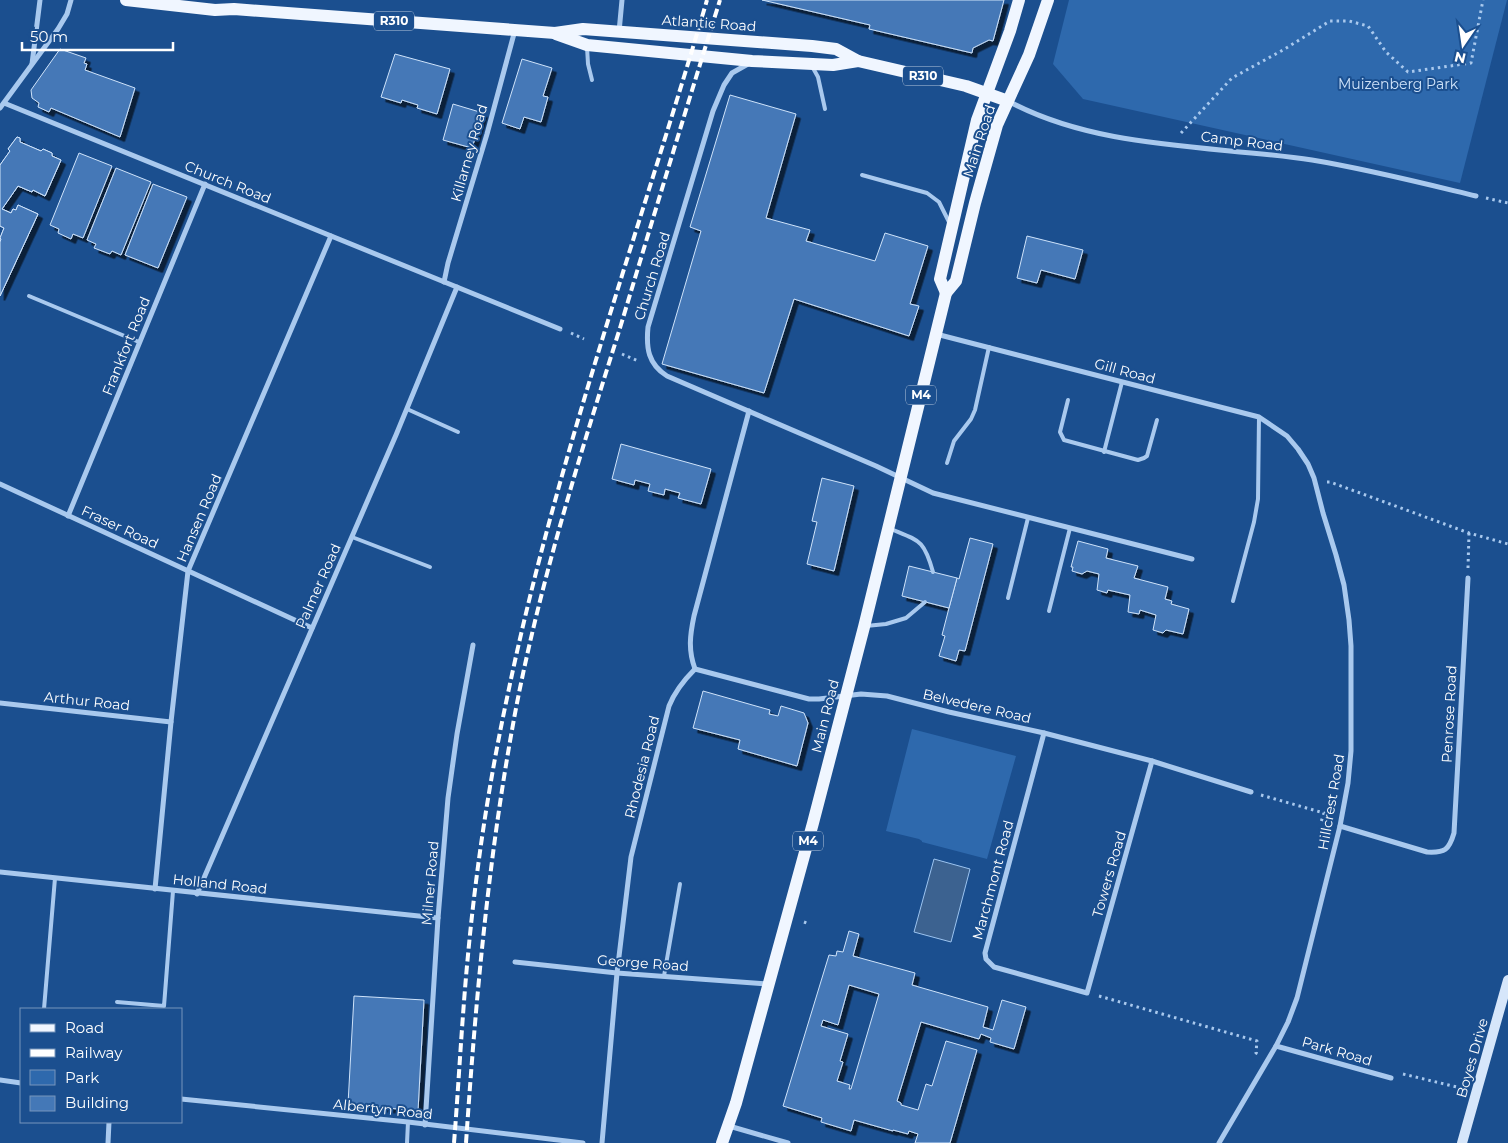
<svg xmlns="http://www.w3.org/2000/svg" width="1508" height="1143" viewBox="0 0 1508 1143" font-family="Montserrat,sans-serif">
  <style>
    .green { fill: #2e69ad }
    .water { fill: #3c6290; stroke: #9cc4f0 }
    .building { fill: #4478b7; stroke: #cfe3fa; fill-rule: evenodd; filter: url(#shadow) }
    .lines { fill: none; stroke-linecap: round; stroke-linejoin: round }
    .path { stroke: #a9c9ee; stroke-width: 3; stroke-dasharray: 2.5 4; stroke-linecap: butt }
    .lane { stroke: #a9c9ee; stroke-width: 4 }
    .street { stroke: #a9c9ee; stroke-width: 5 }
    .secondary { stroke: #d6e6fa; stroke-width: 10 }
    .primary { stroke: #f0f6ff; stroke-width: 12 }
    .rail { stroke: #fff; stroke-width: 4; stroke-dasharray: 9 4; stroke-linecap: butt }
    .labels { text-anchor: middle; stroke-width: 4; stroke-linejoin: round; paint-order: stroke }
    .shield { fill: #1b4f8f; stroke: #bbcadd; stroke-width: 1 }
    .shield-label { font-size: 12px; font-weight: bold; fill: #fff }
    .street-label { font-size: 14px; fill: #fff; stroke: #1b4f8f }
    .park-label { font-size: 14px; fill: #cfe3fa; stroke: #1b4f8f }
  </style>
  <defs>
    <filter id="shadow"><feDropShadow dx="4.5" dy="4.5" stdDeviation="0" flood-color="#0009"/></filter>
  </defs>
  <rect width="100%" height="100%" fill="#1b4f8f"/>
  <g class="green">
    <polygon points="1069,0 1507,0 1460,183 1083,99 1053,64"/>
    <polygon points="912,729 1016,756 987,859 922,842 922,841 919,839 886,831"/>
  </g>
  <polygon class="water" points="934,859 970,869 951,942 914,932"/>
  <g class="building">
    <polygon points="762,0 1004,0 993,41 989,40 973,48 972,53 869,29 870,25"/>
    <polygon points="60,49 86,58 84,63 87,64 85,70 135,88 120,137 51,108 49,112 38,107 39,103 32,98 31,90"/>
    <polygon points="395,54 450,69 437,114 417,108 418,105 402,100 401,103 381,97"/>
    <polygon points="522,59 552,68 543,96 548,97 541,122 524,117 520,129 502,123"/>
    <polygon points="730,95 796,114 766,218 810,230 806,241 875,261 885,233 928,246 910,304 919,306 909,336 794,299 764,393 662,364 701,231 690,227"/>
    <polygon points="453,104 483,113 472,148 443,140"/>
    <polygon points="17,137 20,138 20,142 41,151 43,149 52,153 52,156 61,160 45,196 33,190 32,192 18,186 2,209 11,213 13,209 16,210 18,205 38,214 0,296 0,242 1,239 0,238 4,228 0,226 0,165 10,151 8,149"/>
    <polygon points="17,137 20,138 20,142 41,151 43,149 52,153 52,156 61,160 45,196 33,190 32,192 18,186 2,209 11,213 13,209 16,210 18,205 38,214 0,296 0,242 1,239 0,238 4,228 0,226 0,165 10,151 8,149"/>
    <polygon points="79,153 112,166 83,238 73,234 71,239 58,233 59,229 50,225"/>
    <polygon points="116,168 151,182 121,255 112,251 110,254 94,248 96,244 87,240"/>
    <polygon points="153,184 187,197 158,268 125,255"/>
    <polygon points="1027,236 1083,250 1075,279 1041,270 1037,283 1017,278"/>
    <polygon points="621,444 711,469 701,504 678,498 680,493 665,489 664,495 648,491 650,484 635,480 634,485 612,479"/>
    <polygon points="822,478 854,486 834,571 807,564 817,522 812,521"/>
    <polygon points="970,538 993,544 965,651 959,650 956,661 939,656 945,636 942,635 949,608 957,578 959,579"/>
    <polygon points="1078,541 1108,549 1106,558 1138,566 1134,578 1168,587 1165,599 1172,601 1171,604 1189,609 1183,634 1166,630 1163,633 1153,630 1156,615 1140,610 1139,614 1128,612 1130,595 1108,590 1107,593 1097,590 1099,574 1087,571 1082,574 1072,571 1073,567 1071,567"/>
    <polygon points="909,566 957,578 949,608 902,596"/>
    <polygon points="703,691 770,710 769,714 778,716 781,706 804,713 808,723 797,766 738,749 740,740 693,728"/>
    <path d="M849,931L859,934L853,956L915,973L912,985L988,1007L983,1027L993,1030L1002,1000L1026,1007L1014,1049L990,1042L991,1038L981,1034L979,1039L921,1022L897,1101L901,1103V1105L918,1110L926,1084L932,1086L946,1041L977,1050L950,1143H915L918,1134L909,1131L908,1134L893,1130V1131L854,1120L851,1131L821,1122L822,1118L783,1106L829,955L836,956L837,951L843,952ZM849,985L879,994L851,1089H849L850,1085L837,1081L843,1062L840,1061L848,1034L821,1026L823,1020L838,1025Z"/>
    <polygon points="354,996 424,1000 418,1111 348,1104"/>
  </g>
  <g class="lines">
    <g class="path">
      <polyline points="1181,133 1232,78 1283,50 1330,21 1349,21 1368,26 1386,52 1408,72 1471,63 1483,0"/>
      <polyline points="1486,198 1508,203"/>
      <polyline points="571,333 584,339"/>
      <polyline points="622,354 638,361"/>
      <polyline points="1327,482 1330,482 1469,533 1508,544"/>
      <polyline points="1468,568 1469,533"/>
      <polyline points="1261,795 1324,813 1321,822 1330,824"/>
      <polyline points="804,922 809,924"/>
      <polyline points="1099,996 1257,1041 1256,1053 1258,1054"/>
      <polyline points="1403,1074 1461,1088"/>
    </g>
    <g class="lane">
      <polyline points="587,47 588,64 592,80"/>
      <polyline points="813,68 818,77 825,109"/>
      <polyline points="862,175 927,193 939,202 949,222"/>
      <polyline points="29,296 139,342"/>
      <polyline points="1068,400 1060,432 1064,440 1138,460 1144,458 1147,456 1157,420"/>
      <polyline points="407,409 458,432"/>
      <polyline points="1104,452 1122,382"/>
      <polyline points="947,463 954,441 971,419 975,410 989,347"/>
      <path d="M891,529C920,541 924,540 933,572"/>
      <polyline points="352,537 430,567"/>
      <polyline points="1008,598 1028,518"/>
      <polyline points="1233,601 1254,522 1258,499 1259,417"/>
      <polyline points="1049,611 1070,528"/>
      <polyline points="866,626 886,624 906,618 925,602"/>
      <polyline points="664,976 680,884"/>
      <polyline points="117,1002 164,1006 173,891"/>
      <polyline points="44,1009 55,878"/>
      <polyline points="407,1143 408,1122"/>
    </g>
    <g class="street">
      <polyline points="619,32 622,0"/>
      <polyline points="32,64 40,0"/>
      <path d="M748,64L732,73L724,85L713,111L648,327C646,348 648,364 667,376L876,466L933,493L1192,559"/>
      <path d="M1008,101C1099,150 1212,145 1312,160C1367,169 1422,183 1476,196"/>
      <polyline points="4,103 560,329"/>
      <polyline points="0,108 58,29 67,14 71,0"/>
      <polyline points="444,282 448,263 487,134 515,30"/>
      <polyline points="936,334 1259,417 1287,436 1298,449 1308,464 1314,478 1323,513 1336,555 1344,585 1349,620 1351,646 1351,751 1348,783 1340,826 1297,998 1288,1022 1276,1046 1219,1143"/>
      <polyline points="0,484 312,628"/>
      <polyline points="68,516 205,184"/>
      <polyline points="695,669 809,699 819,699 861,694 887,696 949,712 1044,733 1152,761 1251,792"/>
      <path d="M695,669C688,650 690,635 694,616L749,411"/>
      <polyline points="0,703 171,722"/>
      <polyline points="1044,733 985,953 986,959 994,967 1087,993 1152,761"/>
      <path d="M1340,826L1427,852C1445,853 1449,850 1454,833L1468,578"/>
      <polyline points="0,872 438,918"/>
      <polyline points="155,889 171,722 188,571 331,236"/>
      <polyline points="197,894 396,435 457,287"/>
      <polyline points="515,962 617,973 769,984"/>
      <polyline points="1276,1046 1391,1078"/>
      <polyline points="0,1080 21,1083"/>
      <polyline points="181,1099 408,1122 583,1143"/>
      <polyline points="425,1125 438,918 448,798 457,734 473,645"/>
      <polyline points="729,1126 788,1143"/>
      <polyline points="108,1143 109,1122"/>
      <path d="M602,1143L617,973L631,857L669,706C675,691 683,681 695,669"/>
    </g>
    <polyline class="secondary" points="1462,1143 1508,980"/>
    <g class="primary">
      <polyline points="126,0 215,10 234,9 555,33 583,29 812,46 836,49 858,61 966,86 1008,101"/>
      <polyline points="556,34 587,45 752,61 833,65 858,61"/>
      <polyline points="946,293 940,279 977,120 1010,31 1019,0"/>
      <polyline points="722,1143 736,1103 813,823 864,627 946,293 956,281 975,203 997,125 1029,55 1048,0"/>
    </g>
    <g class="rail">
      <path d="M454,1143C459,1080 462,1017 468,955C476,869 489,782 507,698C556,461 639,232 707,0"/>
      <path d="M466,1143C476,996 489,849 517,703C542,576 581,452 620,328C653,218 686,109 720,0"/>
    </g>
  </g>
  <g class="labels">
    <g class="shield">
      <rect x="374" y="11.5" width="40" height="19" rx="4"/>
      <rect x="903" y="66.5" width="40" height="19" rx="4"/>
      <rect x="906" y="385.5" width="30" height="19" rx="4"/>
      <rect x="793" y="831.5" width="30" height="19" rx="4"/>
    </g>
    <g class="shield-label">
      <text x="394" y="25">R310</text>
      <text x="923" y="80">R310</text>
      <text x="921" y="399">M4</text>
      <text x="808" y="845">M4</text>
    </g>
    <g class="street-label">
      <text transform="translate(709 23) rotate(4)" y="5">Atlantic Road</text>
      <text transform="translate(979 141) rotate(-72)" y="5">Main Road</text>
      <text transform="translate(1242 141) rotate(7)" y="5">Camp Road</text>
      <text transform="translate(469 153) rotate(-74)" y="5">Killarney Road</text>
      <text transform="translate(228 182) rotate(22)" y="5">Church Road</text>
      <text transform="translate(652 276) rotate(-73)" y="5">Church Road</text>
      <text transform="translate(126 346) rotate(-68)" y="5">Frankfort Road</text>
      <text transform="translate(1125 371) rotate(15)" y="5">Gill Road</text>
      <text transform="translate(199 518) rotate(-67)" y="5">Hansen Road</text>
      <text transform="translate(120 527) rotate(25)" y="5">Fraser Road</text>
      <text transform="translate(318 586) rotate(-66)" y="5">Palmer Road</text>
      <text transform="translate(87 701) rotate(6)" y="5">Arthur Road</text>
      <text transform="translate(977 706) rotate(13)" y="5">Belvedere Road</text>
      <text transform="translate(1449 714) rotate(-87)" y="5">Penrose Road</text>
      <text transform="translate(825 716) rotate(-76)" y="5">Main Road</text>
      <text transform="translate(642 767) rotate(-76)" y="5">Rhodesia Road</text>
      <text transform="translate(1331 802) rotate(-80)" y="5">Hillcrest Road</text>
      <text transform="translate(1109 874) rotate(-74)" y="5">Towers Road</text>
      <text transform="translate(993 880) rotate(-75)" y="5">Marchmont Road</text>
      <text transform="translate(430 883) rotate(-85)" y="5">Milner Road</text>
      <text transform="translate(220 884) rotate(6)" y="5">Holland Road</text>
      <text transform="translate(643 963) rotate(4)" y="5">George Road</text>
      <text transform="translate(1337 1051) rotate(16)" y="5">Park Road</text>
      <text transform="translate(1472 1058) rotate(-74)" y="5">Boyes Drive</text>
      <text transform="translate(383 1109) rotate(6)" y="5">Albertyn Road</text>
    </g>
    <g class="park-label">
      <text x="1398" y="89">Muizenberg Park</text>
    </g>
  </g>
  <rect x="20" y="1008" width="162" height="115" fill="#1b4f8f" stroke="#7695bc"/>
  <rect x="30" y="1024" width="25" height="8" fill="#f0f6ff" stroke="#7695bc"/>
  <text x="65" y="1033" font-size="15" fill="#ffffff">Road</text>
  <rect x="30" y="1049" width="25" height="8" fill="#ffffff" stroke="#7695bc"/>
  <text x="65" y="1058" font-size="15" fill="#ffffff">Railway</text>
  <rect x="30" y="1070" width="25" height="15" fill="#2e69ad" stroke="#7695bc"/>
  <text x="65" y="1083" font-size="15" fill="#ffffff">Park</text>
  <rect x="30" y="1096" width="25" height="15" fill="#4478b7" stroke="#7695bc"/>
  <text x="65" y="1108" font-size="15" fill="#ffffff">Building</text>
  <g transform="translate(1463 45) rotate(193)" stroke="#1b4f8f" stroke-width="4" paint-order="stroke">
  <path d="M0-4L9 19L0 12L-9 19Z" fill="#ffffff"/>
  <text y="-8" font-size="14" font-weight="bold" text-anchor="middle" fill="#ffffff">N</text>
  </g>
  <path d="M22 42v8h151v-8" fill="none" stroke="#ffffff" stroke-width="2.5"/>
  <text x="30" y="42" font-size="15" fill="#ffffff" stroke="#1b4f8f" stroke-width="4" paint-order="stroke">50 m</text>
</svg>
